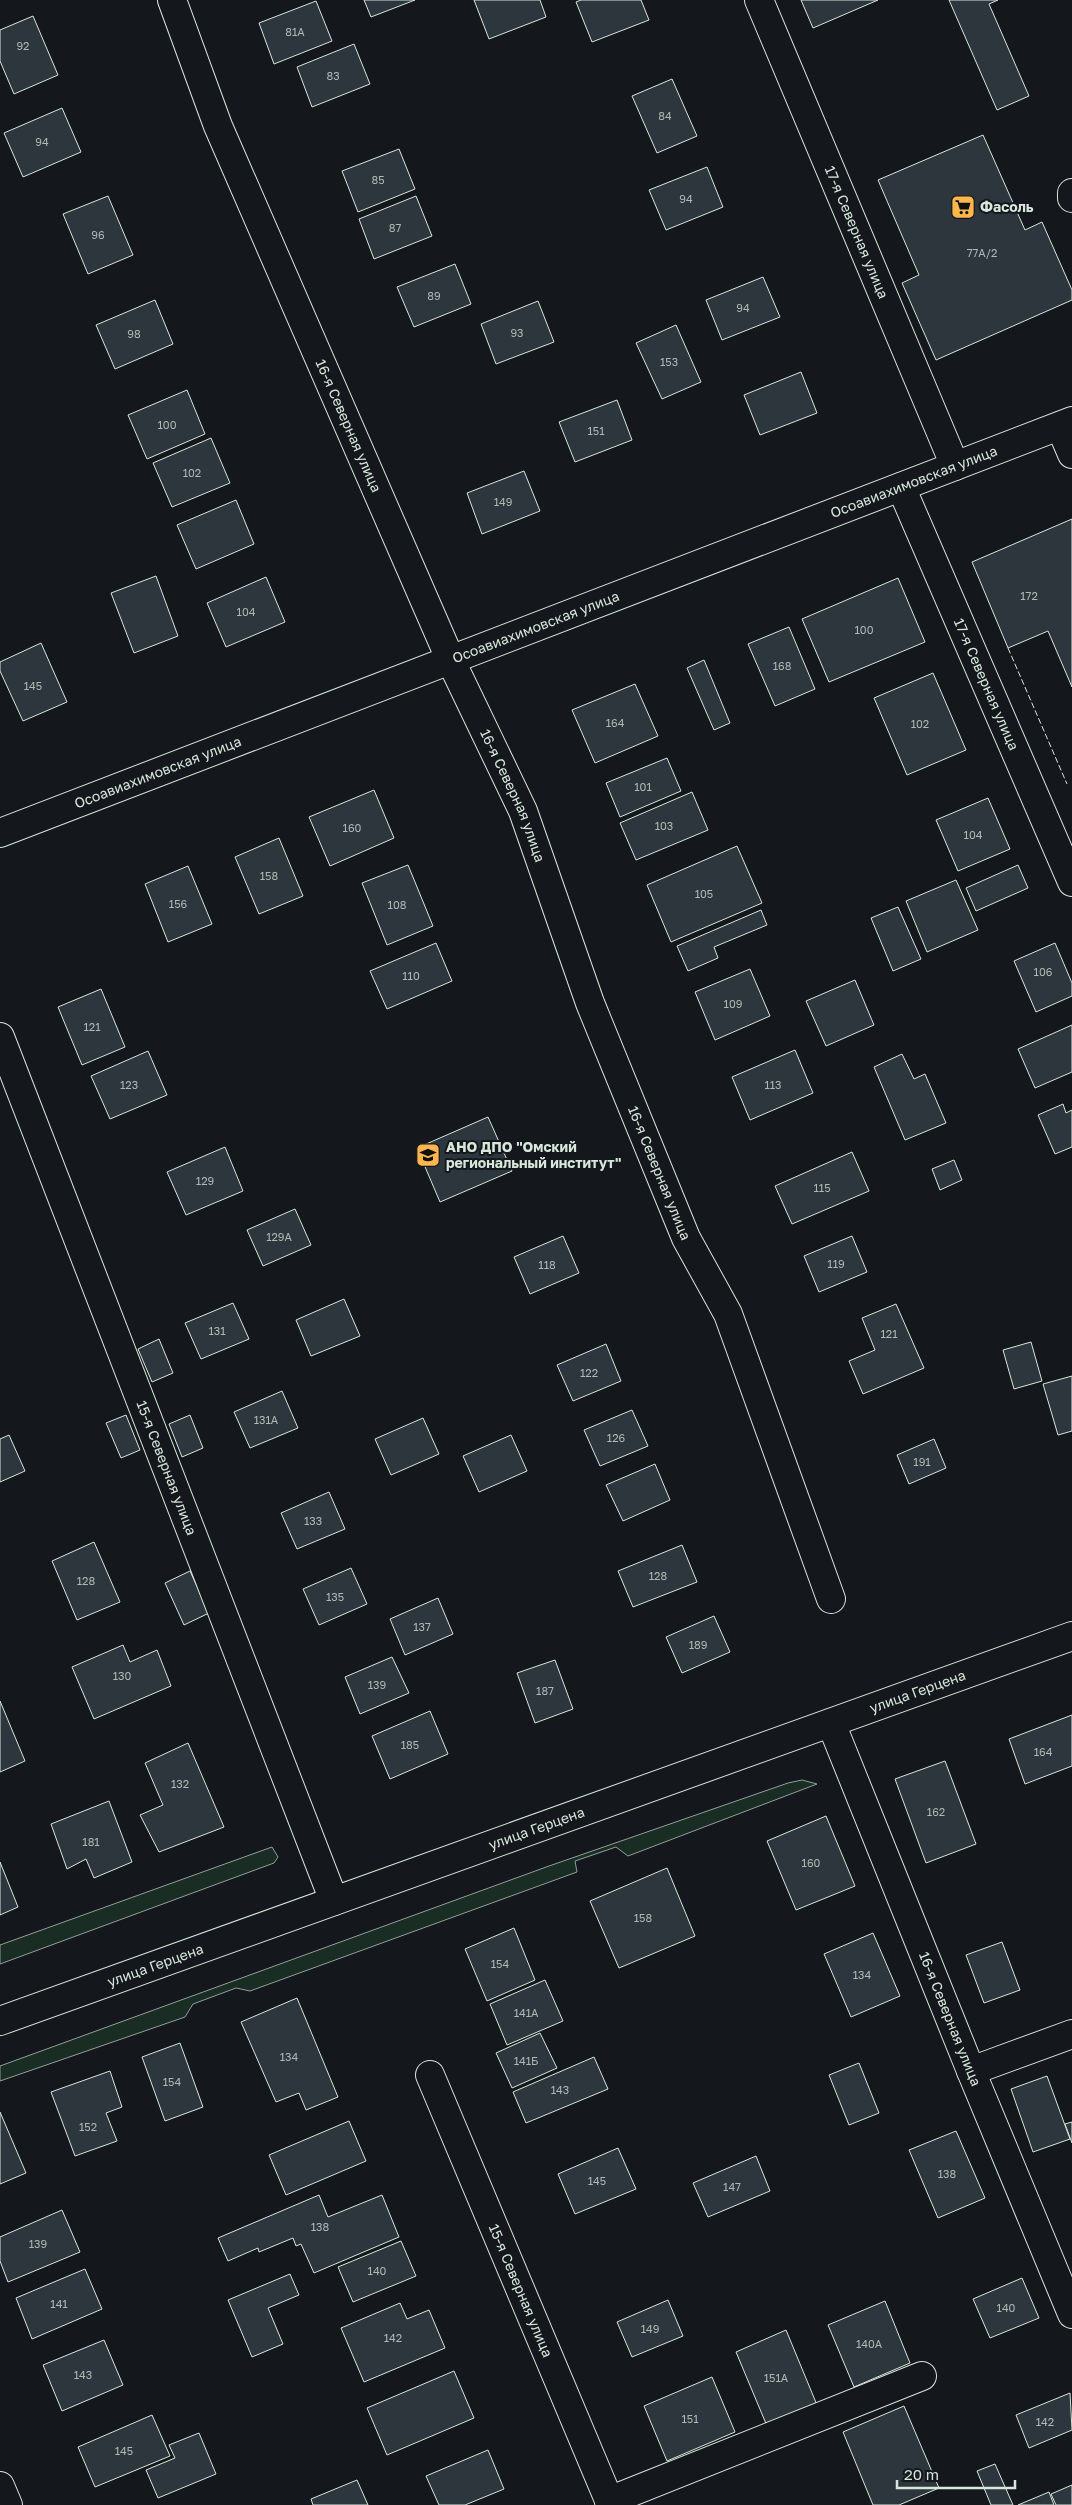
<svg xmlns="http://www.w3.org/2000/svg" width="1072" height="2505" viewBox="0 0 1072 2505" font-family="'Golos Text',sans-serif">
  <style>
    .green { fill: #1a2d24; stroke: #939e99 }
    .building { fill: #2c363c; stroke: #d8e6dc }
    .lines { fill: none; stroke-linecap: round; stroke-linejoin: round }
    .minor-casing { stroke: #d8e6dc; stroke-width: 30 }
    .major-casing { stroke: #d8e6dc; stroke-width: 30 }
    .minor { stroke: #14181c; stroke-width: 28 }
    .major { stroke: #14181c; stroke-width: 28 }
    .fence { stroke: #d8e6dc; stroke-width: 1; stroke-dasharray: 6 2.5; stroke-linecap: butt }
    .labels { text-anchor: middle; stroke-width: 4; stroke-linejoin: round; paint-order: stroke }
    .number-label { font-size: 11px; fill: #adbab4 }
    .poi-label { font-size: 14px; font-weight: bold; fill: #d8e6dc; stroke: #14181c; text-anchor: start }
    .street-label { font-size: 14px; fill: #d8e6dc; stroke: #14181c }
  </style>
  <rect width="100%" height="100%" fill="#14181c"/>
  <g class="green">
    <polygon points="802,1780 817,1784 628,1856 616,1847 575,1861 577,1872 250,1991 236,1988 193,2004 185,2017 0,2081 0,2066 549,1866 788,1783"/>
    <polygon points="272,1847 278,1857 274,1863 0,1964 0,1945"/>
  </g>
  <g class="building">
    <polygon points="364,0 415,0 371,17"/>
    <polygon points="474,0 540,0 546,17 489,39"/>
    <polygon points="581,0 641,0 649,20 592,42 576,2"/>
    <polygon points="801,0 878,0 813,28"/>
    <polygon points="949,0 998,0 989,4 1029,96 997,110"/>
    <polygon points="316,1 332,41 274,64 259,23"/>
    <polygon points="33,16 58,75 14,94 0,61 0,30"/>
    <polygon points="354,44 370,84 312,107 297,67"/>
    <polygon points="672,79 697,136 657,153 632,96"/>
    <polygon points="62,108 81,152 23,177 4,133"/>
    <polygon points="983,135 1025,230 1042,222 1072,290 1072,300 936,360 902,283 919,275 878,180"/>
    <polygon points="399,149 415,189 358,212 342,171"/>
    <polygon points="707,167 723,207 666,230 649,190"/>
    <polygon points="108,196 133,255 88,274 63,214"/>
    <polygon points="416,196 432,236 374,259 359,219"/>
    <polygon points="455,264 471,304 414,327 397,287"/>
    <polygon points="763,277 780,317 722,340 706,300"/>
    <polygon points="155,300 173,344 115,369 96,325"/>
    <polygon points="538,301 554,342 496,364 481,324"/>
    <polygon points="676,325 701,382 662,399 636,343"/>
    <polygon points="801,372 817,413 760,435 744,395"/>
    <polygon points="187,390 205,434 147,459 128,415"/>
    <polygon points="617,400 632,440 575,462 559,422"/>
    <polygon points="211,438 230,483 172,507 153,463"/>
    <polygon points="524,471 540,511 482,534 467,493"/>
    <polygon points="236,500 254,544 196,569 177,525"/>
    <polygon points="1072,519 1072,687 1048,631 1008,648 972,562"/>
    <polygon points="156,576 178,636 134,653 111,593"/>
    <polygon points="266,577 285,622 226,647 207,603"/>
    <polygon points="898,578 925,642 829,682 802,619"/>
    <polygon points="789,627 815,689 775,706 748,644"/>
    <polygon points="41,643 67,702 23,721 0,671 0,662"/>
    <polygon points="704,660 730,723 714,730 687,668"/>
    <polygon points="933,673 966,750 907,775 874,698"/>
    <polygon points="635,684 658,736 595,763 572,710"/>
    <polygon points="667,758 681,791 620,817 606,783"/>
    <polygon points="374,790 394,838 330,866 309,817"/>
    <polygon points="692,792 708,830 636,860 620,823"/>
    <polygon points="988,798 1010,849 958,871 936,820"/>
    <polygon points="279,838 303,896 259,914 235,857"/>
    <polygon points="737,846 762,903 671,942 647,885"/>
    <polygon points="408,865 433,926 387,945 362,883"/>
    <polygon points="1018,865 1028,888 976,911 966,888"/>
    <polygon points="188,866 212,924 168,942 145,884"/>
    <polygon points="956,880 978,930 927,952 906,901"/>
    <polygon points="898,907 921,959 893,971 871,918"/>
    <polygon points="761,910 767,925 714,947 718,958 688,971 677,946"/>
    <polygon points="436,943 452,981 387,1009 370,971"/>
    <polygon points="1055,943 1072,983 1072,996 1036,1012 1014,961"/>
    <polygon points="750,969 770,1016 715,1040 695,992"/>
    <polygon points="855,980 874,1025 826,1046 806,1001"/>
    <polygon points="101,989 125,1047 82,1065 58,1007"/>
    <polygon points="1072,1025 1072,1072 1035,1088 1018,1049"/>
    <polygon points="795,1050 813,1093 750,1120 732,1077"/>
    <polygon points="148,1051 167,1095 110,1119 91,1076"/>
    <polygon points="902,1054 914,1079 925,1074 946,1123 905,1140 874,1067"/>
    <polygon points="1063,1104 1066,1113 1072,1110 1072,1147 1055,1154 1038,1115"/>
    <polygon points="488,1117 512,1171 440,1202 417,1148"/>
    <polygon points="225,1147 243,1191 186,1215 167,1172"/>
    <polygon points="852,1152 869,1191 792,1224 775,1186"/>
    <polygon points="954,1160 962,1180 940,1190 932,1169"/>
    <polygon points="295,1209 311,1245 263,1266 247,1230"/>
    <polygon points="563,1236 579,1273 530,1294 514,1257"/>
    <polygon points="852,1236 867,1272 819,1292 804,1256"/>
    <polygon points="344,1299 360,1336 311,1356 296,1320"/>
    <polygon points="233,1303 249,1339 201,1359 185,1323"/>
    <polygon points="896,1304 924,1368 863,1394 849,1361 875,1350 862,1318"/>
    <polygon points="159,1339 173,1373 152,1382 138,1349"/>
    <polygon points="1031,1342 1042,1381 1014,1389 1003,1350"/>
    <polygon points="606,1344 621,1381 573,1401 557,1365"/>
    <polygon points="1072,1376 1072,1431 1058,1435 1043,1384"/>
    <polygon points="282,1391 298,1428 250,1448 234,1412"/>
    <polygon points="632,1410 648,1446 600,1466 584,1430"/>
    <polygon points="126,1415 140,1450 121,1458 106,1423"/>
    <polygon points="190,1415 203,1448 182,1457 169,1424"/>
    <polygon points="423,1418 439,1454 391,1475 375,1439"/>
    <polygon points="9,1435 25,1471 0,1482 0,1439"/>
    <polygon points="511,1435 527,1471 479,1492 463,1456"/>
    <polygon points="934,1439 946,1468 909,1484 897,1455"/>
    <polygon points="655,1464 670,1500 623,1521 606,1485"/>
    <polygon points="329,1492 345,1529 297,1549 281,1513"/>
    <polygon points="94,1542 120,1602 77,1620 52,1561"/>
    <polygon points="682,1545 697,1582 633,1607 618,1571"/>
    <polygon points="351,1568 367,1604 319,1625 303,1589"/>
    <polygon points="190,1571 209,1613 184,1625 165,1583"/>
    <polygon points="438,1598 453,1634 405,1655 390,1619"/>
    <polygon points="714,1616 730,1652 682,1673 666,1637"/>
    <polygon points="123,1645 130,1662 157,1650 171,1686 94,1719 72,1667"/>
    <polygon points="392,1657 409,1693 360,1714 345,1677"/>
    <polygon points="555,1660 573,1709 535,1723 517,1673"/>
    <polygon points="0,1701 25,1761 0,1772"/>
    <polygon points="430,1711 448,1754 390,1779 372,1736"/>
    <polygon points="1072,1715 1072,1766 1025,1784 1009,1739"/>
    <polygon points="188,1743 224,1827 159,1852 140,1815 163,1805 145,1763"/>
    <polygon points="945,1761 976,1844 926,1863 895,1779"/>
    <polygon points="109,1801 132,1862 94,1878 86,1859 67,1869 51,1824"/>
    <polygon points="826,1816 855,1886 796,1910 767,1841"/>
    <polygon points="0,1862 18,1907 0,1915"/>
    <polygon points="667,1868 695,1936 619,1968 590,1901"/>
    <polygon points="514,1928 535,1980 487,2001 465,1949"/>
    <polygon points="873,1933 900,1996 851,2017 824,1954"/>
    <polygon points="1002,1942 1020,1990 984,2003 966,1955"/>
    <polygon points="545,1980 563,2021 507,2045 490,2004"/>
    <polygon points="297,1998 338,2097 306,2110 299,2093 276,2102 241,2022"/>
    <polygon points="540,2033 557,2068 512,2088 496,2053"/>
    <polygon points="180,2043 203,2107 165,2121 142,2057"/>
    <polygon points="594,2057 608,2089 526,2123 513,2092"/>
    <polygon points="859,2063 879,2113 849,2125 829,2075"/>
    <polygon points="110,2071 122,2107 106,2113 117,2141 75,2156 51,2092"/>
    <polygon points="1047,2076 1070,2139 1033,2152 1011,2089"/>
    <polygon points="0,2112 26,2173 0,2184"/>
    <polygon points="349,2121 366,2161 286,2195 269,2155"/>
    <polygon points="1072,2122 1072,2143 1065,2124"/>
    <polygon points="956,2131 985,2198 938,2218 909,2150"/>
    <polygon points="618,2148 636,2189 575,2214 558,2174"/>
    <polygon points="756,2156 770,2191 708,2217 693,2183"/>
    <polygon points="319,2195 328,2217 382,2195 399,2237 314,2273 301,2244 296,2246 293,2238 259,2252 258,2248 228,2261 218,2238"/>
    <polygon points="62,2210 80,2252 8,2282 0,2261 0,2237"/>
    <polygon points="401,2241 416,2276 353,2302 338,2267"/>
    <polygon points="85,2269 102,2309 32,2339 16,2298"/>
    <polygon points="290,2274 299,2295 268,2308 283,2344 252,2357 228,2300"/>
    <polygon points="1022,2278 1039,2318 990,2338 973,2299"/>
    <polygon points="668,2300 683,2336 632,2357 617,2322"/>
    <polygon points="885,2301 910,2363 854,2387 828,2325"/>
    <polygon points="400,2303 407,2319 429,2310 445,2348 364,2382 341,2328"/>
    <polygon points="786,2330 817,2405 767,2426 736,2352"/>
    <polygon points="104,2340 123,2385 62,2411 43,2365"/>
    <polygon points="454,2371 474,2418 387,2455 367,2408"/>
    <polygon points="712,2377 735,2432 667,2461 644,2406"/>
    <polygon points="1070,2393 1072,2430 1029,2448 1016,2415"/>
    <polygon points="904,2406 939,2488 899,2505 873,2505 843,2432"/>
    <polygon points="152,2415 170,2456 95,2487 78,2447"/>
    <polygon points="199,2433 216,2474 158,2498 146,2470 175,2458 169,2445"/>
    <polygon points="488,2450 504,2489 465,2505 439,2505 426,2476"/>
    <polygon points="995,2464 1013,2505 991,2505 977,2471"/>
    <polygon points="357,2480 368,2505 313,2505 311,2499"/>
    <polygon points="1072,2485 1072,2505 1056,2505 1051,2494"/>
    <polygon points="1049,2492 1054,2505 1018,2505"/>
  </g>
  <g class="lines">
    <g class="minor-casing">
      <g id="minor">
        <path id="s1" d="M172,0L218,126L451,661L523,811L590,1003L686,1238L728,1314L831,1599"/>
        <path id="s2" d="M759,0L955,466"/>
        <polyline points="1072,193 1072,198"/>
        <polyline points="1060,426 1072,454"/>
        <path id="s3" d="M901,487L1072,882"/>
        <path id="s4" d="M0,833L1072,421"/>
        <path id="s5" d="M0,1037L334,1901"/>
        <path id="s6" d="M831,1723L971,2071L1072,2314"/>
        <polyline points="971,2071 1072,2034"/>
        <path id="s7" d="M430,2075L611,2505"/>
        <polyline points="0,2486 8,2505"/>
        <polyline points="609,2501 922,2376"/>
      </g>
    </g>
    <g class="major-casing">
      <g id="major">
        <path id="s8" d="M0,2021L1072,1636"/>
      </g>
    </g>
    <use href="#minor" class="minor"/>
    <use href="#major" class="major"/>
    <polyline class="fence" points="1008,648 1067,784"/>
  </g>
  <defs>
    <g id="supermarket-square" transform="scale(1.25)"><rect x="-9" y="-9" width="18" height="18" rx="4" fill="#ffb74d" stroke="#14181c"/><path d="M-6-5.5h2.5l.6 2H6L4.5 2H-2.5L-4.4-4H-6ZM-1.5 3.2a1.3 1.3 0 1 0 .1 0ZM3 3.2a1.3 1.3 0 1 0 .1 0Z" fill="#111"/></g>
    <g id="university-square" transform="scale(1.25)"><rect x="-9" y="-9" width="18" height="18" rx="4" fill="#ffb74d" stroke="#14181c"/><path d="M0-5L7-2L0 1L-7-2ZM-4 1L0 2.5L4 1V4Q0 6-4 4Z" fill="#111"/></g>
  </defs>
  <g fill-rule="evenodd">
    <use href="#supermarket-square" x="963" y="207"/>
    <use href="#university-square" x="428" y="1155"/>
  </g>
  <g class="labels">
    <g class="number-label">
      <text x="295" y="36">81А</text>
      <text x="23" y="50">92</text>
      <text x="333" y="80">83</text>
      <text x="665" y="120">84</text>
      <text x="42" y="146">94</text>
      <text x="378" y="184">85</text>
      <text x="686" y="203">94</text>
      <text x="395" y="232">87</text>
      <text x="98" y="239">96</text>
      <text x="982" y="257">77А/2</text>
      <text x="434" y="300">89</text>
      <text x="743" y="312">94</text>
      <text x="517" y="337">93</text>
      <text x="134" y="338">98</text>
      <text x="669" y="366">153</text>
      <text x="167" y="429">100</text>
      <text x="596" y="435">151</text>
      <text x="192" y="477">102</text>
      <text x="503" y="506">149</text>
      <text x="1029" y="600">172</text>
      <text x="246" y="616">104</text>
      <text x="864" y="634">100</text>
      <text x="782" y="670">168</text>
      <text x="33" y="690">145</text>
      <text x="615" y="727">164</text>
      <text x="920" y="728">102</text>
      <text x="643" y="791">101</text>
      <text x="664" y="830">103</text>
      <text x="352" y="832">160</text>
      <text x="973" y="839">104</text>
      <text x="269" y="880">158</text>
      <text x="704" y="898">105</text>
      <text x="178" y="908">156</text>
      <text x="397" y="909">108</text>
      <text x="1043" y="976">106</text>
      <text x="411" y="980">110</text>
      <text x="733" y="1008">109</text>
      <text x="92" y="1031">121</text>
      <text x="129" y="1089">123</text>
      <text x="773" y="1089">113</text>
      <text x="205" y="1185">129</text>
      <text x="822" y="1192">115</text>
      <text x="279" y="1241">129A</text>
      <text x="836" y="1268">119</text>
      <text x="547" y="1269">118</text>
      <text x="217" y="1335">131</text>
      <text x="889" y="1338">121</text>
      <text x="589" y="1377">122</text>
      <text x="266" y="1424">131А</text>
      <text x="616" y="1442">126</text>
      <text x="922" y="1466">191</text>
      <text x="313" y="1525">133</text>
      <text x="658" y="1580">128</text>
      <text x="86" y="1585">128</text>
      <text x="335" y="1601">135</text>
      <text x="422" y="1631">137</text>
      <text x="698" y="1649">189</text>
      <text x="122" y="1680">130</text>
      <text x="377" y="1689">139</text>
      <text x="545" y="1695">187</text>
      <text x="410" y="1749">185</text>
      <text x="1043" y="1756">164</text>
      <text x="180" y="1788">132</text>
      <text x="936" y="1816">162</text>
      <text x="91" y="1846">181</text>
      <text x="811" y="1867">160</text>
      <text x="643" y="1922">158</text>
      <text x="500" y="1968">154</text>
      <text x="862" y="1979">134</text>
      <text x="526" y="2017">141А</text>
      <text x="289" y="2061">134</text>
      <text x="526" y="2065">141Б</text>
      <text x="172" y="2086">154</text>
      <text x="560" y="2094">143</text>
      <text x="88" y="2131">152</text>
      <text x="947" y="2178">138</text>
      <text x="597" y="2185">145</text>
      <text x="732" y="2191">147</text>
      <text x="320" y="2231">138</text>
      <text x="38" y="2248">139</text>
      <text x="377" y="2275">140</text>
      <text x="59" y="2308">141</text>
      <text x="1006" y="2312">140</text>
      <text x="650" y="2333">149</text>
      <text x="393" y="2342">142</text>
      <text x="869" y="2348">140А</text>
      <text x="83" y="2379">143</text>
      <text x="776" y="2382">151А</text>
      <text x="690" y="2423">151</text>
      <text x="1045" y="2426">142</text>
      <text x="124" y="2455">145</text>
    </g>
    <g class="poi-label">
      <text x="980" y="212">Фасоль</text>
      <text x="446" y="1152">АНО ДПО "Омский<tspan x="446" dy="16">региональный институт"</tspan></text>
    </g>
    <g class="street-label">
      <text dy="5" stroke="none"><textPath href="#s2" startOffset="252">17-я Северная улица</textPath></text>
      <text dy="5" stroke="none"><textPath href="#s1" startOffset="461">16-я Северная улица</textPath></text>
      <text dy="5" stroke="none"><textPath href="#s4" startOffset="979">Осоавиахимовская улица</textPath></text>
      <text dy="5" stroke="none"><textPath href="#s4" startOffset="574">Осоавиахимовская улица</textPath></text>
      <text dy="5" stroke="none"><textPath href="#s3" startOffset="215">17-я Северная улица</textPath></text>
      <text dy="5" stroke="none"><textPath href="#s4" startOffset="169">Осоавиахимовская улица</textPath></text>
      <text dy="5" stroke="none"><textPath href="#s1" startOffset="866">16-я Северная улица</textPath></text>
      <text dy="5" stroke="none"><textPath href="#s1" startOffset="1271">16-я Северная улица</textPath></text>
      <text dy="5" stroke="none"><textPath href="#s5" startOffset="462">15-я Северная улица</textPath></text>
      <text dy="5" stroke="none"><textPath href="#s8" startOffset="975">улица Герцена</textPath></text>
      <text dy="5" stroke="none"><textPath href="#s8" startOffset="570">улица Герцена</textPath></text>
      <text dy="5" stroke="none"><textPath href="#s8" startOffset="165">улица Герцена</textPath></text>
      <text dy="5" stroke="none"><textPath href="#s6" startOffset="319">16-я Северная улица</textPath></text>
      <text dy="5" stroke="none"><textPath href="#s7" startOffset="234">15-я Северная улица</textPath></text>
    </g>
  </g>
  <path d="M897 2480v8h118v-8" fill="none" stroke="#d8e6dc" stroke-width="2.5"/>
  <text x="904" y="2480" font-size="15" fill="#d8e6dc" stroke="#14181c" stroke-width="4" paint-order="stroke">20 m</text>
</svg>
